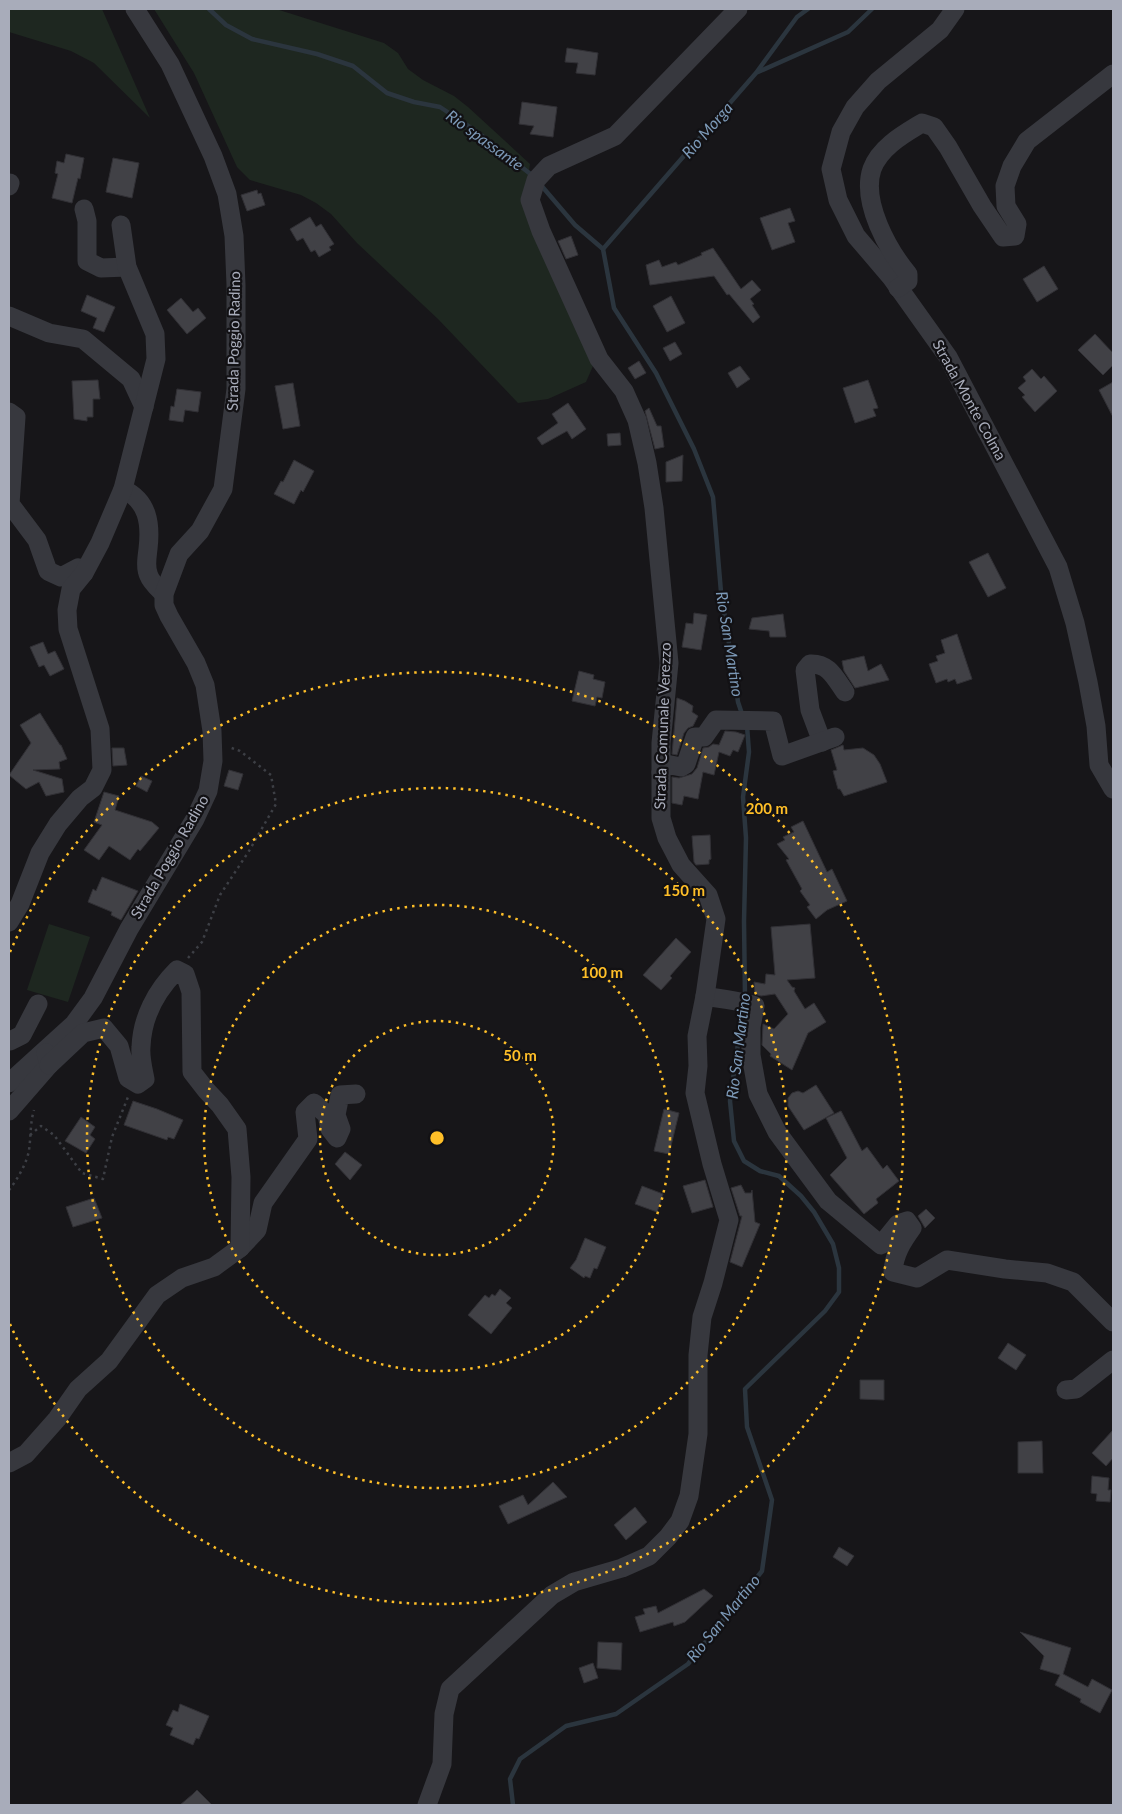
<svg xmlns="http://www.w3.org/2000/svg" width="1122" height="1814" viewBox="0 0 1122 1814" font-family="Lato,sans-serif">
  <style>
    .green { fill: #1e2720 }
    .lines { fill: none; stroke-linecap: round; stroke-linejoin: round }
    .stream { stroke: #2b353e; stroke-width: 4.5 }
    .building { fill: #414146; stroke: #313035 }
    .path { stroke: #3d3f45; stroke-width: 2.5; stroke-dasharray: 2.5 4; stroke-linecap: butt }
    .minor { stroke: #37383e; stroke-width: 19 }
    .ring { fill: none; stroke: #ffbf28; stroke-width: 2.5; stroke-dasharray: 2.5 5 }
    .labels { text-anchor: middle; stroke-width: 4.5; stroke-linejoin: round; paint-order: stroke }
    .street-label { font-size: 15px; fill: #a8acba; stroke: #121114 }
    .water-label { font-size: 16px; font-style: italic; fill: #7c99b7; stroke: #121114 }
    .centre { fill: #ffbf28; stroke: #121114; stroke-width: 2.5 }
    .ring-label { font-size: 15px; text-anchor: middle; font-weight: bold; fill: #ffbf28; stroke: #121114; stroke-width: 4.5; stroke-linejoin: round; paint-order: stroke }
  </style>
  <rect width="100%" height="100%" fill="#171619"/>
  <g class="green">
    <polygon points="9,9 102,9 150,118 94,63 71,51 9,32"/>
    <polygon points="154,9 276,9 384,43 398,53 408,69 423,80 454,96 468,107 530,164 524,208 593,366 586,382 548,399 518,403 438,319 357,243 331,214 316,203 301,195 250,180 237,167 194,73"/>
    <polygon points="49,924 90,937 68,1002 27,990"/>
  </g>
  <g class="lines">
    <g class="stream">
      <polyline points="209,9 226,25 252,39 317,54 353,66 387,93 414,102 440,107 476,131 533,176"/>
      <polyline points="758,72 848,32 872,9"/>
      <polyline points="540,184 575,225 603,249"/>
      <polyline points="603,249 614,308 656,373 694,449 713,497 721,592 738,702 743,717"/>
      <polyline points="603,249 756,73 797,17 808,9"/>
      <polyline points="745,998 744,921 746,838 743,797 749,752 747,726"/>
      <polyline points="513,1805 510,1779 520,1759 566,1726 616,1714 688,1664 762,1571 772,1500 747,1427 745,1389 825,1311 839,1292 839,1268 833,1244 814,1212 801,1196 779,1176 760,1171 744,1161 734,1141 730,1101 743,1008"/>
    </g>
  </g>
  <g class="building">
    <polygon points="567,48 598,53 595,75 576,73 578,63 565,62"/>
    <polygon points="522,102 557,107 553,137 530,134 534,126 519,124"/>
    <polygon points="66,154 84,158 80,179 78,178 72,203 52,198 58,174 55,173 57,161 64,163"/>
    <polygon points="113,158 139,163 132,198 106,192"/>
    <polygon points="257,190 258,194 261,193 265,205 247,211 241,195"/>
    <polygon points="790,208 795,221 788,223 795,242 772,250 760,218"/>
    <polygon points="310,217 316,227 321,224 334,244 329,247 331,250 319,257 315,250 311,252 303,238 297,241 290,229"/>
    <polygon points="571,236 578,255 566,259 558,241"/>
    <polygon points="713,248 741,289 752,280 761,290 750,299 754,304 752,305 760,317 753,323 729,294 727,295 714,276 650,285 646,265 659,260 662,267 676,262 678,265 702,255 701,253"/>
    <polygon points="1044,266 1058,289 1037,302 1023,279"/>
    <polygon points="87,295 115,307 104,332 93,328 97,318 81,311"/>
    <polygon points="671,296 685,323 667,332 653,306"/>
    <polygon points="181,298 193,312 198,308 206,318 187,334 167,310"/>
    <polygon points="1095,334 1113,353 1113,365 1103,375 1078,350"/>
    <polygon points="675,342 682,354 670,361 663,348"/>
    <polygon points="639,361 646,373 635,379 628,368"/>
    <polygon points="740,366 750,379 737,388 728,373"/>
    <polygon points="1032,369 1041,379 1044,376 1057,391 1035,412 1022,397 1025,395 1018,388 1026,381 1023,377"/>
    <polygon points="98,380 100,399 93,399 93,417 87,417 87,421 74,419 72,381"/>
    <polygon points="868,380 878,408 873,409 876,416 855,423 843,388"/>
    <polygon points="1113,382 1113,417 1099,390"/>
    <polygon points="293,383 300,426 283,429 275,386"/>
    <polygon points="177,389 201,392 198,412 185,410 183,422 169,420 171,406 174,407"/>
    <polygon points="568,403 586,429 572,439 567,431 542,445 537,438 558,423 552,414"/>
    <polygon points="649,408 657,426 661,426 664,447 655,449 645,411"/>
    <polygon points="620,433 621,445 608,446 607,434"/>
    <polygon points="683,455 682,481 666,482 666,462"/>
    <polygon points="294,460 314,471 303,492 301,490 294,504 274,494 281,481 283,482"/>
    <polygon points="988,553 1006,588 988,597 969,562"/>
    <polygon points="694,613 707,615 701,650 682,647 686,623 693,624"/>
    <polygon points="783,614 786,637 770,637 769,631 749,629 752,618"/>
    <polygon points="957,634 972,679 957,684 955,679 948,682 947,679 936,683 929,664 938,661 936,656 945,653 941,640"/>
    <polygon points="43,642 48,654 55,651 64,669 50,676 44,665 39,667 30,647"/>
    <polygon points="864,656 868,671 881,664 889,680 855,688 844,671 842,661"/>
    <polygon points="579,671 594,675 593,679 605,682 602,698 597,697 595,706 572,701"/>
    <polygon points="677,698 685,701 693,706 692,712 698,716 693,726 688,728 684,733 677,755 672,754"/>
    <polygon points="40,713 60,745 61,745 67,759 59,762 60,769 33,770 62,779 64,792 46,796 39,782 26,789 9,775 31,743 20,725"/>
    <polygon points="725,731 736,732 745,735 738,752 733,750 730,756 719,752 714,775 703,772 698,799 684,796 682,805 672,803 672,777 679,778 692,774 697,768 703,748 709,747 713,744 719,745"/>
    <polygon points="843,745 844,750 863,748 874,755 880,764 887,782 844,796 840,789 838,789 833,771 837,770 831,750"/>
    <polygon points="112,748 124,748 127,765 113,766"/>
    <polygon points="229,770 243,774 238,790 224,786"/>
    <polygon points="141,776 152,781 147,792 136,786"/>
    <polygon points="104,792 119,796 115,810 152,822 159,828 140,851 138,849 130,860 109,846 99,860 84,850 102,825 94,822"/>
    <polygon points="803,821 827,872 832,869 847,901 827,910 816,919 807,907 810,905 800,891 802,889 786,860 789,859 777,844 785,840 783,837 794,832 791,827"/>
    <polygon points="710,835 711,859 709,860 709,864 696,865 694,862 692,836"/>
    <polygon points="102,877 138,891 121,920 111,915 112,912 88,902 93,889 96,891"/>
    <polygon points="810,924 815,978 787,980 792,987 795,988 794,991 805,1009 814,1003 826,1022 808,1033 792,1070 770,1056 771,1054 762,1045 763,1024 774,1029 788,1014 775,994 761,996 755,994 754,982 765,984 766,974 775,975 771,927"/>
    <polygon points="676,938 691,952 670,976 672,978 661,990 643,975"/>
    <polygon points="816,1085 834,1113 804,1130 788,1106 788,1098 792,1093 798,1091 803,1093"/>
    <polygon points="133,1101 157,1109 183,1120 174,1139 168,1137 167,1140 124,1125"/>
    <polygon points="664,1109 679,1113 669,1154 654,1151"/>
    <polygon points="841,1111 862,1151 867,1147 883,1169 887,1165 899,1181 876,1199 878,1203 864,1214 830,1175 847,1158 826,1118"/>
    <polygon points="81,1117 95,1127 90,1135 95,1139 86,1153 65,1141"/>
    <polygon points="345,1152 362,1165 350,1180 335,1164"/>
    <polygon points="705,1180 713,1207 692,1213 683,1186"/>
    <polygon points="741,1185 745,1193 751,1193 752,1190 755,1222 760,1224 742,1267 730,1262 742,1216 740,1216 731,1188"/>
    <polygon points="642,1186 663,1194 657,1212 635,1204"/>
    <polygon points="94,1198 102,1218 73,1227 66,1207"/>
    <polygon points="926,1209 935,1218 925,1228 918,1216"/>
    <polygon points="585,1238 606,1247 597,1269 594,1268 590,1278 585,1276 584,1278 570,1268 576,1260"/>
    <polygon points="500,1289 511,1298 506,1303 512,1308 491,1334 468,1315 485,1295 489,1298 492,1294 495,1296"/>
    <polygon points="1008,1343 1026,1355 1016,1370 998,1358"/>
    <polygon points="860,1380 884,1380 884,1400 860,1399"/>
    <polygon points="1113,1430 1113,1458 1106,1466 1092,1453"/>
    <polygon points="1042,1441 1043,1473 1018,1473 1018,1442"/>
    <polygon points="1092,1476 1109,1478 1108,1490 1111,1490 1110,1502 1096,1501 1097,1494 1091,1493"/>
    <polygon points="553,1482 567,1497 508,1524 499,1506 523,1495 528,1505"/>
    <polygon points="635,1507 647,1522 626,1540 614,1525"/>
    <polygon points="839,1547 854,1556 847,1566 833,1557"/>
    <polygon points="704,1589 713,1596 685,1622 674,1626 673,1622 640,1632 635,1617 645,1614 643,1609 656,1606 658,1613"/>
    <polygon points="1020,1632 1071,1648 1063,1674 1088,1687 1092,1679 1112,1690 1100,1713 1080,1702 1081,1699 1055,1685 1060,1675 1040,1669 1044,1656"/>
    <polygon points="598,1642 622,1643 621,1670 597,1668"/>
    <polygon points="593,1663 598,1678 584,1683 579,1668"/>
    <polygon points="180,1704 209,1716 199,1739 196,1738 193,1745 170,1735 173,1728 166,1725 173,1710 178,1712"/>
    <polygon points="197,1790 212,1805 180,1805 193,1794"/>
  </g>
  <g class="lines">
    <g class="path">
      <polyline points="188,958 202,942 220,895 249,851 276,804 271,775 240,751 229,747"/>
      <polyline points="30,1135 41,1126 54,1135 82,1173 103,1179 112,1137 128,1097"/>
      <path d="M9,1190C17,1180 27,1163 29,1150C31,1137 30,1123 34,1110"/>
    </g>
    <g class="minor">
      <polyline points="955,9 940,30 878,81 855,107 841,132 831,169 838,200 856,236 891,277 948,357 1058,567 1075,623 1088,682 1096,726 1099,765 1113,789"/>
      <polyline points="9,186 10,183"/>
      <polyline points="84,209 87,221 87,261 101,268 127,267"/>
      <path d="M898,288L908,281V274C888,250 861,202 872,169C880,147 904,134 922,123L934,127L948,147L982,206L1003,237L1015,236L1017,224L1006,206L1005,186L1012,166L1027,141L1113,74"/>
      <polyline points="9,316 49,333 83,339 131,379 144,407"/>
      <polyline points="9,412 16,417 10,504 37,540 48,571 61,577 78,568 84,573"/>
      <path d="M123,489C148,501 151,523 148,549C147,557 145,568 149,576C151,582 159,589 164,594"/>
      <path d="M822,742L810,710L805,670L810,664C829,663 835,678 845,692"/>
      <polyline points="661,772 666,764 681,767 686,764 695,737 704,737 716,720 773,721 782,756 835,737"/>
      <polyline points="9,922 20,904 40,853 58,824 80,798 93,788 102,770 100,729 68,629 67,610 71,589 84,573 100,543 123,489 156,359 155,334 127,267 121,225"/>
      <path d="M705,996C714,998 749,1002 755,1006L751,1027V1055L758,1094L777,1132L828,1201L881,1245L898,1224L907,1221L912,1228C902,1242 894,1254 893,1272L917,1278L947,1260L1005,1269L1047,1273L1073,1282L1113,1322"/>
      <polyline points="10,1041 22,1035 38,1004"/>
      <polyline points="9,1083 74,1024 93,998 129,929 195,819 208,791 213,761 212,731 205,685 196,663 169,616 164,605 164,594 179,554 200,531 223,489 236,389 236,285 234,236 227,194 213,156 170,64 135,9"/>
      <polyline points="9,1111 49,1065 46,1053"/>
      <polyline points="240,1248 257,1230 263,1203 308,1139 305,1112 314,1103 327,1115 330,1129 337,1138 341,1129 336,1115 340,1095 356,1094"/>
      <polyline points="1066,1390 1076,1389 1113,1360"/>
      <path d="M9,1463L26,1454L57,1419L78,1389L109,1361L157,1295L182,1278L214,1267L240,1248L241,1177L237,1129L220,1105L206,1090L192,1072L191,992L185,974L177,970C156,991 142,1018 141,1047C140,1057 143,1069 145,1079L138,1084L128,1078L119,1046L104,1028L83,1033L49,1065"/>
      <polyline points="427,1805 442,1764 444,1714 450,1689 552,1595 574,1582 622,1568 649,1556 668,1537 680,1521 689,1496 698,1434 698,1355 702,1317 713,1283 729,1220 712,1164 695,1093 698,1066 697,1036 705,996 716,919 708,895 681,865 667,838 661,818 661,743 669,663 654,508 647,463 637,420 624,391 599,359 541,231 530,200 536,180 549,166 615,136 738,9"/>
    </g>
  </g>
  <g class="ring">
    <circle cx="437" cy="1138" r="117"/>
    <circle cx="437" cy="1138" r="233"/>
    <circle cx="437" cy="1138" r="350"/>
    <path d="M10 952A466 466 0 1 1 10 1324"/>
  </g>
  <g class="labels">
    <g class="street-label">
      <text transform="translate(234 341) rotate(-89)" y="5">Strada Poggio Radino</text>
      <text transform="translate(969 400) rotate(61)" y="5">Strada Monte Colma</text>
      <text transform="translate(663 726) rotate(-88)" y="5">Strada Comunale Verezzo</text>
      <text transform="translate(170 857) rotate(-60)" y="5">Strada Poggio Radino</text>
    </g>
    <g class="water-label">
      <text transform="translate(707 130) rotate(-49)" y="6">Rio Morga</text>
      <text transform="translate(485 140) rotate(36)" y="6">Rio spassante</text>
      <text transform="translate(730 644) rotate(81)" y="6">Rio San Martino</text>
      <text transform="translate(738 1046) rotate(-83)" y="6">Rio San Martino</text>
      <text transform="translate(723 1618) rotate(-51)" y="6">Rio San Martino</text>
    </g>
  </g>
  <circle cx="437" cy="1138" r="8" class="centre"/>
  <g class="ring-label">
    <text x="767" y="814">200 m</text>
    <text x="684" y="896">150 m</text>
    <text x="602" y="978">100 m</text>
    <text x="520" y="1061">50 m</text>
  </g>
  <rect width="1122" height="1814" fill="none" stroke="#a8acba" stroke-width="20"/>
</svg>
